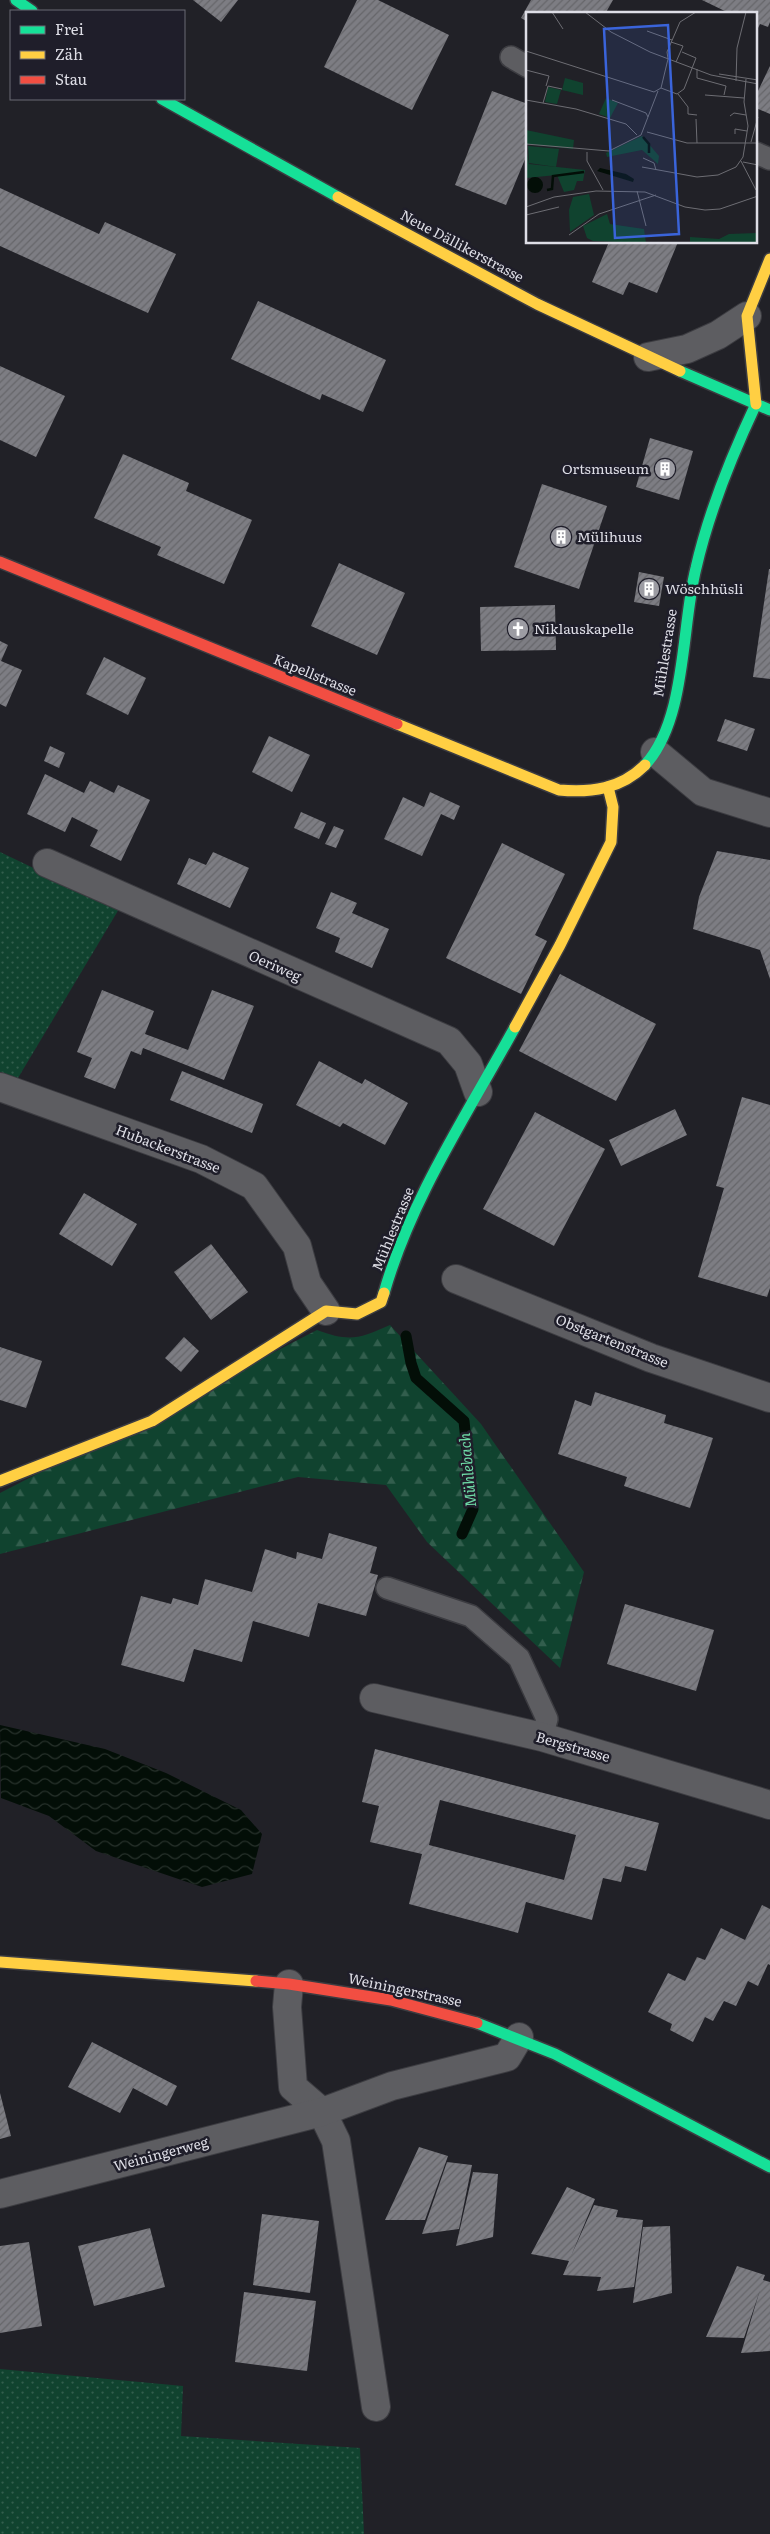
<svg xmlns="http://www.w3.org/2000/svg" width="770" height="2534" viewBox="0 0 770 2534" font-family="Literata,serif">
  <style>
    .grass { fill: url(#grass-dots) }
    .forest { fill: url(#forest-firs) }
    .water { fill: url(#water-waves) }
    .lines { fill: none; stroke-linecap: round; stroke-linejoin: round }
    .stream { stroke: #030e07; stroke-width: 11 }
    .building { fill: url(#building-hatch); fill-rule: evenodd }
    .lane-casing { stroke: #3c3c41; stroke-width: 24 }
    .street-casing { stroke: #3c3c41; stroke-width: 30 }
    .fast-casing { stroke: #3c3c41; stroke-width: 14 }
    .slow-casing { stroke: #3c3c41; stroke-width: 14 }
    .jam-casing { stroke: #3c3c41; stroke-width: 14 }
    .lane { stroke: #5d5d61; stroke-width: 21 }
    .street { stroke: #5d5d61; stroke-width: 28 }
    .fast { stroke: #16e098; stroke-width: 11 }
    .slow { stroke: #ffcf43; stroke-width: 11 }
    .jam { stroke: #f24e42; stroke-width: 11 }
    .labels { text-anchor: middle; stroke-width: 5; stroke-linejoin: round; paint-order: stroke }
    .street-label { font-size: 14px; fill: #dedee6; stroke: #1f1e2a }
    .poi-label { font-size: 14px; fill: #dedee6; stroke: #1f1e2a; text-anchor: start }
    .water-label { font-size: 15px; font-style: italic; fill: #6fdca7; stroke: #1f1e2a }
    .inset-river { fill: none; stroke: #030e07; stroke-width: 2.5 }
    .inset-road { fill: none; stroke: #6d6d73; stroke-width: 1 }
    .view { fill: #3a64da; fill-opacity: 0.15; stroke: #3a64da; stroke-width: 2.5 }
    .inset-edge { fill: none; stroke: #dedee6; stroke-width: 2.5 }
  </style>
  <defs>
    <pattern id="grass-dots" width="8" height="8" patternUnits="userSpaceOnUse" patternTransform="scale(1.25)"><rect width="8" height="8" fill="#10432f"/><path d="M2 2h.1M6 6h.1" fill="none" stroke="#325e4d" stroke-width="1.8" stroke-linecap="round"/></pattern>
    <pattern id="forest-firs" width="22" height="20" patternUnits="userSpaceOnUse" patternTransform="scale(1.25)"><rect width="22" height="20" fill="#10432f"/><path d="M5 1l3.5 6h-7zM16 11l3.5 6h-7z" fill="#325e4d"/></pattern>
    <pattern id="water-waves" width="16" height="10" patternUnits="userSpaceOnUse" patternTransform="scale(1.25)"><rect width="16" height="10" fill="#030e07"/><path d="M0 5q4-4 8 0t8 0" fill="none" stroke="#27312b"/></pattern>
    <pattern id="building-hatch" width="6" height="6" patternUnits="userSpaceOnUse" patternTransform="scale(1.25)"><rect width="6" height="6" fill="#7d7d83"/><path d="M-1 1l2-2M0 6l6-6M5 7l2-2" fill="none" stroke="#66666a"/></pattern>
  </defs>
  <rect width="100%" height="100%" fill="#212127"/>
  <g class="grass">
    <polygon points="0,852 119,909 18,1078 0,1072"/>
    <polygon points="0,2369 183,2386 181,2436 360,2448 364,2534 0,2534"/>
  </g>
  <path class="forest" d="M390,1325L481,1424L584,1572L560,1668L427,1542L386,1485L298,1477L0,1554V1493L317,1330C349,1342 359,1339 390,1325Z"/>
  <polygon class="water" points="0,1725 105,1749 166,1773 241,1810 262,1834 252,1874 202,1887 96,1851 49,1816 1,1798"/>
  <g class="lines">
    <polyline class="stream" points="406,1336 411,1363 416,1378 464,1421 473,1509 462,1534"/>
  </g>
  <g class="building">
    <polygon points="193,0 238,0 221,22"/>
    <polygon points="357,0 378,0 449,35 412,110 324,67"/>
    <polygon points="531,0 613,0 605,14 528,14 528,22 521,18"/>
    <polygon points="702,0 770,0 770,22 768,27 760,24 756,32 756,14 731,14"/>
    <polygon points="770,66 770,114 756,108 756,95"/>
    <polygon points="492,91 528,104 528,152 506,205 455,185"/>
    <polygon points="0,188 99,234 105,222 176,254 148,313 0,246"/>
    <polygon points="609,242 678,242 657,293 629,282 623,295 592,282"/>
    <polygon points="258,301 386,360 363,412 322,394 320,400 231,359"/>
    <polygon points="0,366 65,396 36,457 0,440"/>
    <polygon points="650,438 693,451 679,500 636,487"/>
    <polygon points="123,454 189,483 186,491 252,520 224,584 157,555 161,547 94,518"/>
    <polygon points="542,484 607,506 579,589 514,567"/>
    <polygon points="339,563 405,593 377,655 311,626"/>
    <polygon points="769,569 770,569 770,679 753,677"/>
    <polygon points="639,572 664,577 659,606 634,602"/>
    <polygon points="555,605 556,650 481,651 480,607"/>
    <polygon points="0,641 8,645 1,661 22,670 6,707 0,704"/>
    <polygon points="104,657 146,678 128,715 86,694"/>
    <polygon points="725,719 755,729 747,751 717,741"/>
    <polygon points="269,736 310,755 292,792 252,772"/>
    <polygon points="50,746 65,753 59,768 44,761"/>
    <polygon points="45,774 84,793 90,781 114,793 118,785 150,800 121,861 90,846 98,830 72,817 65,832 27,814"/>
    <polygon points="430,792 460,806 454,820 441,814 422,856 384,839 403,797 424,807"/>
    <polygon points="301,812 326,823 319,839 294,828"/>
    <polygon points="334,826 344,830 336,848 325,844"/>
    <polygon points="502,843 565,874 535,935 547,941 521,994 446,958"/>
    <polygon points="717,851 770,860 770,979 760,950 693,929 699,897"/>
    <polygon points="213,852 249,868 230,908 177,884 189,858 206,865"/>
    <polygon points="331,892 357,903 352,913 389,929 372,968 335,952 340,938 316,928"/>
    <polygon points="560,974 656,1024 616,1101 519,1051"/>
    <polygon points="102,990 154,1011 145,1034 188,1050 212,990 254,1006 224,1080 143,1048 141,1055 131,1051 115,1089 84,1077 92,1058 77,1052"/>
    <polygon points="319,1061 362,1084 365,1079 408,1103 385,1145 343,1123 340,1127 296,1105"/>
    <polygon points="182,1071 263,1104 252,1133 170,1100"/>
    <polygon points="742,1097 770,1105 770,1288 767,1297 698,1277 724,1188 716,1186"/>
    <polygon points="675,1109 687,1135 621,1166 609,1140"/>
    <polygon points="535,1112 605,1149 554,1246 483,1209"/>
    <polygon points="84,1193 137,1224 112,1266 59,1234"/>
    <polygon points="211,1244 248,1292 211,1320 174,1272"/>
    <polygon points="184,1337 199,1351 181,1372 165,1358"/>
    <polygon points="0,1347 42,1361 26,1408 0,1400"/>
    <polygon points="595,1392 666,1415 664,1423 713,1438 690,1508 624,1486 627,1477 558,1454 575,1400 591,1406"/>
    <polygon points="329,1533 377,1547 370,1573 378,1575 366,1616 318,1603 309,1637 253,1621 242,1662 194,1649 184,1682 121,1665 141,1596 171,1604 173,1598 198,1605 205,1579 252,1592 265,1549 296,1559 297,1552 322,1559"/>
    <polygon points="625,1604 714,1630 696,1691 607,1664"/>
    <path d="M375,1749L659,1823L646,1871L625,1866L621,1882L603,1878L592,1920L526,1902L518,1933L409,1904L422,1854L370,1842L379,1806L362,1802ZM440,1800L576,1835L564,1880L429,1845Z"/>
    <polygon points="762,1905 770,1909 770,1965 768,1964 758,1986 748,1981 736,2006 724,2001 713,2021 705,2017 693,2042 670,2030 672,2024 648,2012 668,1973 685,1981 697,1957 705,1960 721,1928 745,1940"/>
    <polygon points="92,2042 177,2086 167,2106 133,2088 120,2113 68,2087"/>
    <polygon points="0,2093 11,2136 0,2139"/>
    <polygon points="419,2147 448,2156 425,2220 385,2220"/>
    <polygon points="447,2162 472,2165 459,2229 422,2234"/>
    <polygon points="473,2172 498,2174 493,2237 456,2246"/>
    <polygon points="567,2187 595,2199 571,2256 594,2205 618,2210 616,2217 643,2220 634,2287 597,2291 601,2277 563,2275 569,2261 531,2254"/>
    <polygon points="262,2214 319,2221 310,2293 253,2285"/>
    <polygon points="670,2226 672,2293 633,2303 643,2227"/>
    <polygon points="150,2228 165,2287 94,2306 78,2246"/>
    <polygon points="29,2242 42,2326 0,2333 0,2246"/>
    <polygon points="737,2266 765,2275 763,2280 770,2282 770,2351 741,2353 760,2290 744,2338 706,2337"/>
    <polygon points="244,2292 316,2301 307,2371 235,2362"/>
  </g>
  <g class="lines">
    <g class="lane-casing">
      <g id="lane">
        <polyline points="511,57 528,67"/>
        <polyline points="756,153 770,159"/>
        <polyline points="387,1588 471,1616 519,1658 547,1719 542,1737"/>
      </g>
    </g>
    <g class="street-casing">
      <g id="street">
        <polyline points="648,357 687,349 718,335 747,316"/>
        <polyline points="655,752 703,792 770,813"/>
        <polyline points="47,863 449,1041 468,1064 478,1092"/>
        <polyline points="0,1087 201,1159 254,1186 297,1246 307,1283 326,1311"/>
        <polyline points="456,1279 651,1358 770,1398"/>
        <polyline points="374,1698 542,1737 770,1805"/>
        <polyline points="289,1984 287,2007 293,2087 322,2112 336,2141 376,2407"/>
        <polyline points="0,2194 322,2112 392,2086 507,2057 519,2037"/>
      </g>
    </g>
    <g class="fast-casing">
      <g id="fast">
        <polyline points="16,0 32,11"/>
        <polyline points="162,99 338,197"/>
        <polyline points="680,371 770,410"/>
        <path d="M645,765C687,719 681,627 696,568C709,511 731,457 756,404"/>
        <path d="M384,1293C411,1198 468,1113 515,1027"/>
        <polyline points="477,2023 555,2054 770,2167"/>
      </g>
    </g>
    <g class="slow-casing">
      <g id="slow">
        <polyline points="338,197 537,304 680,371"/>
        <polyline points="756,404 747,316 770,259"/>
        <path d="M397,724L559,790C591,793 621,789 645,765"/>
        <polyline points="515,1027 560,945 611,842 613,807 608,787"/>
        <polyline points="0,1481 152,1421 326,1311 357,1314 381,1302 384,1293"/>
        <polyline points="0,1962 256,1981"/>
      </g>
    </g>
    <g class="jam-casing">
      <g id="jam">
        <polyline points="0,562 397,724"/>
        <polyline points="256,1981 289,1984 391,2000 477,2023"/>
      </g>
    </g>
    <use href="#lane" class="lane"/>
    <use href="#street" class="street"/>
    <use href="#fast" class="fast"/>
    <use href="#slow" class="slow"/>
    <use href="#jam" class="jam"/>
  </g>
  <defs>
    <g id="building-disc" transform="scale(1.125)"><circle r="9.5" fill="#9c9ca3" stroke="#1f1e2a"/><path d="M-4-6H4V6H1V3H-1V6H-4ZM-2.5-4.3h1.7v1.8h-1.7ZM.8-4.3h1.7v1.8H.8ZM-2.5-1h1.7V.8h-1.7ZM.8-1h1.7V.8H.8Z" fill="#fff"/></g>
    <g id="church-disc" transform="scale(1.125)"><circle r="9.5" fill="#9c9ca3" stroke="#1f1e2a"/><path d="M-1.2-6h2.4v3.5h3.3v2.4h-3.3V6h-2.4V-.1h-3.3v-2.4h3.3Z" fill="#fff"/></g>
  </defs>
  <g fill-rule="evenodd">
    <use href="#building-disc" x="665" y="469"/>
    <use href="#building-disc" x="561" y="537"/>
    <use href="#building-disc" x="649" y="589"/>
    <use href="#church-disc" x="518" y="629"/>
  </g>
  <g class="labels">
    <g class="street-label">
      <text transform="translate(462 246) rotate(28)" y="5">Neue Dällikerstrasse</text>
      <text transform="translate(665 653) rotate(-81)" y="5">Mühlestrasse</text>
      <text transform="translate(315 675) rotate(22)" y="5">Kapellstrasse</text>
      <text transform="translate(275 966) rotate(24)" y="5">Oeriweg</text>
      <text transform="translate(168 1149) rotate(21)" y="5">Hubackerstrasse</text>
      <text transform="translate(393 1229) rotate(-68)" y="5">Mühlestrasse</text>
      <text transform="translate(612 1341) rotate(22)" y="5">Obstgartenstrasse</text>
      <text transform="translate(573 1747) rotate(16)" y="5">Bergstrasse</text>
      <text transform="translate(405 1990) rotate(12)" y="5">Weiningerstrasse</text>
      <text transform="translate(161 2154) rotate(-15)" y="5">Weiningerweg</text>
    </g>
    <g class="poi-label">
      <text x="649" y="474" text-anchor="end">Ortsmuseum</text>
      <text x="577" y="542">Mülihuus</text>
      <text x="665" y="594">Wöschhüsli</text>
      <text x="534" y="634">Niklauskapelle</text>
    </g>
    <g class="water-label">
      <text transform="translate(468 1470) rotate(-95)" y="5">Mühlebach</text>
    </g>
  </g>
  <g transform="translate(526 12)">
    <rect width="231" height="231" fill="#212127"/>
    <path d="M39,66L57,71V83L36,78ZM22,75L35,78L31,92L19,90ZM80,86L92,91L84,106L73,102ZM0,118L48,128L47,137L0,132ZM2,134L33,137L30,155L3,151ZM63,182L68,203L44,220L43,198L47,185ZM81,202L84,212L118,217L120,231L67,229L61,226L57,214Z" fill="#10432f"/>
    <path d="M116,124L133,144L132,152L116,138L81,145L80,141ZM0,135L3,152L59,158L57,169H51L48,178L38,180L31,163L0,166ZM231,221V231H164V225L193,227L203,222Z" fill="#10432f"/>
    <path d="M74,156L100,162L108,167L107,170L71,159ZM1 173a8 8 0 1 1 16 0a8 8 0 1 1-16 0Z" fill="#030e07"/>
    <path class="inset-river" d="M117,125L123,132V141M21,178L26,177L27,164L58,160"/>
    <path class="inset-road" d="M26,0L37,17M59,0L85,20L124,40L185,63L232,72M121,19L146,28M145,30L157,34L150,50M0,39L128,80L135,76L142,47M142,47L141,40L154,10L170,0M171,57V66L200,74L198,83M0,58L23,64L20,74M193,62L232,68M210,69L211,36L220,0M135,76L151,82L158,77L170,46L156,40M152,82L162,95V102L171,103M179,83L218,86M0,88L50,97L100,112L111,123M86,88L120,101L122,105M17,91L22,74L36,77M204,104L208,101L220,103M170,107L171,131M121,120L161,131H232M209,122V117L221,119M225,130L232,105M0,132L83,139L115,123L132,79M61,140V149L77,178M117,146L128,151L130,158M215,149L230,178M217,150L232,153M116,155L171,165L192,163L210,155L217,145L222,114L218,90L220,67M111,179L120,214M0,195L28,185L70,179L119,180L159,195L179,198L194,197L232,184M0,203L33,195M43,223L73,202L130,183"/>
    <path class="view" d="M142,13L153,222L89,226L78,17Z"/>
    <rect width="231" height="231" class="inset-edge"/>
  </g>
  <rect x="10" y="10" width="175" height="90" fill="#1f1e2a" stroke="#6b6b75"/>
  <rect x="20" y="26" width="25" height="8" fill="#16e098" stroke="#6b6b75"/>
  <text x="55" y="35" font-size="15" fill="#dedee6">Frei</text>
  <rect x="20" y="51" width="25" height="8" fill="#ffcf43" stroke="#6b6b75"/>
  <text x="55" y="60" font-size="15" fill="#dedee6">Zäh</text>
  <rect x="20" y="76" width="25" height="8" fill="#f24e42" stroke="#6b6b75"/>
  <text x="55" y="85" font-size="15" fill="#dedee6">Stau</text>
</svg>
